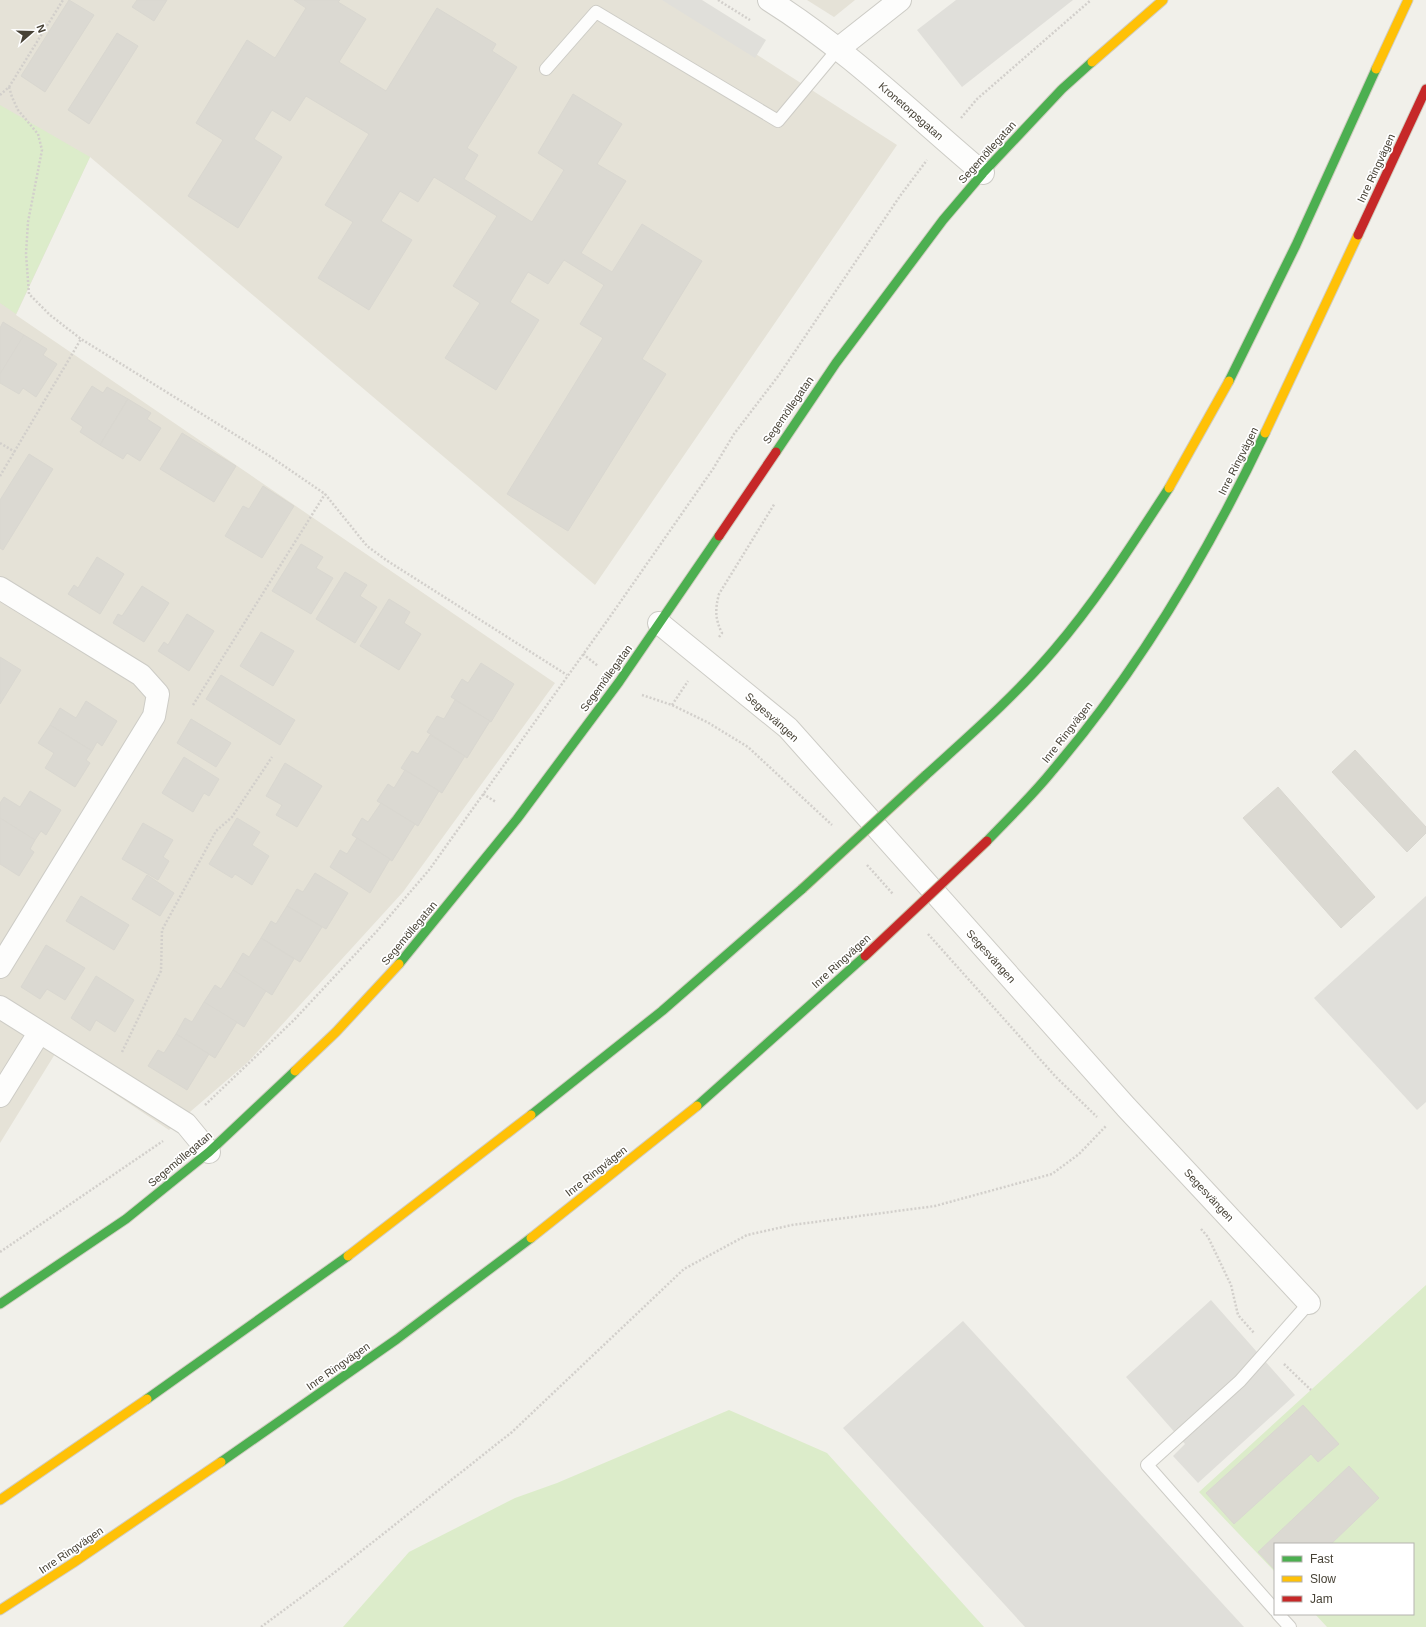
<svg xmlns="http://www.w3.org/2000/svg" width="1426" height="1627" viewBox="0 0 1426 1627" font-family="Helvetica,sans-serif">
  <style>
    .residential { fill: #e5e2d7 }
    .green { fill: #dcecca }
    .parking { fill: #e0dfda }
    .building { fill: #dbd9d2; stroke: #d9d7d0 }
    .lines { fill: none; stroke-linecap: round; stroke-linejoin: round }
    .lane-casing { stroke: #cdccc6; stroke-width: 14 }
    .street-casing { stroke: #cdccc6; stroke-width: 24 }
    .fast-casing { stroke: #d1cdc1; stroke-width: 11 }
    .slow-casing { stroke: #d1cdc1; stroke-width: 11 }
    .jam-casing { stroke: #d1cdc1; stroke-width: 11 }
    .path { stroke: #d2cfcb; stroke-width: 2.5; stroke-dasharray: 2 2; stroke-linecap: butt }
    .lane { stroke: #fdfdfc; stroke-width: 12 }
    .street { stroke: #fdfdfc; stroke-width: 22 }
    .fast { stroke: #4caf50; stroke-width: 9 }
    .slow { stroke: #ffc107; stroke-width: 9 }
    .jam { stroke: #c62828; stroke-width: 9 }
    .fast-bridge-casing { stroke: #c9bfa5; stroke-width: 11; stroke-linecap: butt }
    .jam-bridge-casing { stroke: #c9bfa5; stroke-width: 11; stroke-linecap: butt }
    .fast-bridge { stroke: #4caf50; stroke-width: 9 }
    .jam-bridge { stroke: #c62828; stroke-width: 9 }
    .labels { text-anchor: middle; stroke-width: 3.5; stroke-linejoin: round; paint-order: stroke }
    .street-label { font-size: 11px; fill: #474236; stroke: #fff }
  </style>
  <rect width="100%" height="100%" fill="#f1f0ea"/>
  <g class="residential">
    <polygon points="0,0 672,0 897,145 595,585 90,157 16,315 555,683 403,892 248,1062 169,1130 55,1054 0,1143"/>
    <polygon points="807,0 855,0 834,17"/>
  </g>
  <g class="green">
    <polygon points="0,105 90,157 16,314 0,303"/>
    <polygon points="1426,1285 1426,1627 1327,1627 1315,1614 1413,1614 1413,1544 1275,1544 1275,1572 1199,1492"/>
    <polygon points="729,1410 827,1453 984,1627 343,1627 409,1552 515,1498 557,1483"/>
  </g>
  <g class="parking">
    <polygon points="662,0 702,0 766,40 755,58"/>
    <polygon points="956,0 1073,0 962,87 917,30"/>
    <polygon points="1426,896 1426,1102 1417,1110 1314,998"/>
    <polygon points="1211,1300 1295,1395 1198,1483 1173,1456 1185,1444 1126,1377"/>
    <polygon points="963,1321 1244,1627 1025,1627 843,1428"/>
  </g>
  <g class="building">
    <polygon points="69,0 94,15 45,92 21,76"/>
    <polygon points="137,0 167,0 154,21 132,7"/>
    <polygon points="294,0 340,0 338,2 366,19 339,62 386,91 437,8 496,44 492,51 517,67 467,148 478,155 464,179 532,222 564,170 538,153 573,94 622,124 597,164 626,181 581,253 612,272 642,224 702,261 642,359 666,374 568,531 507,494 603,338 580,324 604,285 564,260 548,284 528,272 510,302 539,320 496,390 445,358 480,303 453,286 497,216 434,177 418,202 400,191 381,221 412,240 369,310 318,278 353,222 325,205 369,134 306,96 290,121 272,110 254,139 282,157 238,228 188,196 223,140 196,123 247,40 275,58 306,8"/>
    <polygon points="117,33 138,46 89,124 68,110"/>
    <polygon points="3,322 24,335 0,374 0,328"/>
    <polygon points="24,335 47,349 43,355 57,364 36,397 23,388 19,394 0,383 0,374"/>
    <polygon points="92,386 103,393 107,387 128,399 100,445 80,432 83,427 71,419"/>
    <polygon points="128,399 151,413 147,419 161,428 140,461 127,453 123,459 100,445"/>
    <polygon points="182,433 236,466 214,502 160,469"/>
    <polygon points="29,454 53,469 3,550 0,548 0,500"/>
    <polygon points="263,486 294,506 262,558 225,536 243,506 249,509"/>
    <polygon points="301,544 323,557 316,568 333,578 311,614 272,591"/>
    <polygon points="97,557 124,574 100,614 68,594 74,585 78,588"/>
    <polygon points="345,572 367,585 360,596 377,607 355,643 316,619"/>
    <polygon points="142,586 169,603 144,642 113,623 118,614 122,616"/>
    <polygon points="389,599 410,612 404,623 421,634 399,670 360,646"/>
    <polygon points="187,614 214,631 189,671 158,651 164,642 168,645"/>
    <polygon points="261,632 294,651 273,686 240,666"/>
    <polygon points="0,657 21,670 0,704"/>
    <polygon points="481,663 514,684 491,722 451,697 462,679 468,683"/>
    <polygon points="221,675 295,720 280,745 206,699"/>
    <polygon points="455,700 490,721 467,758 427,732 437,716 444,719"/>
    <polygon points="86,701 117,721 102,746 97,742 92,751 50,725 60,708 76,718"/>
    <polygon points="191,719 231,743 216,767 177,743"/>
    <polygon points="50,725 92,751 86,760 90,763 75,787 45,768 54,753 38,743"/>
    <polygon points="430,735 465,756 442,793 401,768 412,751 418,754"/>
    <polygon points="1355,750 1426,827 1426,833 1407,852 1332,772"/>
    <polygon points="184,757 219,779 209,796 204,793 193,812 162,793"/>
    <polygon points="285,763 322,786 297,827 276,815 282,805 266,796"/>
    <polygon points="405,770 439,791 418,826 377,801 388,784 394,788"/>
    <polygon points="1278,787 1375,897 1341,928 1243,818"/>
    <polygon points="30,791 61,810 46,835 41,831 35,840 0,818 0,803 4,797 20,807"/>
    <polygon points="381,803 415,824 392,861 352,835 362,818 368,822"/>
    <polygon points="0,818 35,840 30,849 34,852 19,876 0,864"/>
    <polygon points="237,818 260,832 252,845 269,856 252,885 235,874 232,878 209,864"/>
    <polygon points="143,823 173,840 163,857 169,861 158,880 122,859"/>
    <polygon points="357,838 390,859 370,893 330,867 340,850 347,854"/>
    <polygon points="315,873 348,893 326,929 287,906 297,889 303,892"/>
    <polygon points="147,875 174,893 160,916 132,899"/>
    <polygon points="81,896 129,925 114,950 66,921"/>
    <polygon points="287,906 322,927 300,962 261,938 271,921 276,924"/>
    <polygon points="261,938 294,959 272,995 233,970 243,953 249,957"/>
    <polygon points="46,945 85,968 65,1000 47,989 40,999 21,987"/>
    <polygon points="233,970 266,991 244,1027 204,1002 215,985 221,989"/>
    <polygon points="96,976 134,1000 115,1032 96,1020 90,1031 71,1018"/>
    <polygon points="204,1002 237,1022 215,1058 176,1034 185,1018 192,1022"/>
    <polygon points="176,1034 209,1054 187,1090 148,1066 158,1050 164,1053"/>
    <polygon points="1303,1405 1339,1444 1318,1462 1311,1454 1234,1524 1206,1493"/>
    <polygon points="1349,1466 1379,1498 1331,1544 1275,1544 1275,1570 1258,1552"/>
  </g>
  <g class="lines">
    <g class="lane-casing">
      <g id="lane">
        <polyline points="546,69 596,12 778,121 838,49"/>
        <polyline points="1275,1610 1147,1465 1240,1381 1309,1303"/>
        <polyline points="1278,1614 1290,1627"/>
      </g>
    </g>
    <g class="street-casing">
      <g id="street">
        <path d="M769,0C847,49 913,114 983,173"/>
        <polyline points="838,49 900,0"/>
        <polyline points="0,588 141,675 158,694 154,716 0,967"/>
        <polyline points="659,623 788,728 1126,1107 1309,1303"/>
        <polyline points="0,1007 186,1124 209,1152"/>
        <polyline points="0,1096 39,1033"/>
      </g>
    </g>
    <g class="fast-casing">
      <g id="fast">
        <polyline points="1229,381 1296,245 1376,69"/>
        <polyline points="776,452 836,363 943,220 983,173 1062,89 1092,62"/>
        <path d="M926,775C970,735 1015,696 1054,650C1097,600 1133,543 1169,488"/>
        <path d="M987,841C1009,818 1033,795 1053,770C1140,668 1208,553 1265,433"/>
        <polyline points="399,964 517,819 619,682 719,536"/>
        <polyline points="697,1106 865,956"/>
        <polyline points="531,1115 662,1011 802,889"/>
        <polyline points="0,1304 126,1219 209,1152 295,1071"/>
        <polyline points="147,1399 348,1256"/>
        <polyline points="221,1462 397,1339 531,1238"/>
      </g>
    </g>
    <g class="slow-casing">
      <g id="slow">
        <polyline points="1092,62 1163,0"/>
        <polyline points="1376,69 1408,0"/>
        <polyline points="1265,433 1358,235"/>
        <polyline points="1169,488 1229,381"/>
        <polyline points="295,1071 336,1032 399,964"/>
        <polyline points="531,1238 697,1106"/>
        <polyline points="348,1256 531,1115"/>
        <polyline points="0,1500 147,1399"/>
        <polyline points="0,1610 73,1563 221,1462"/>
      </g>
    </g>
    <g class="jam-casing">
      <g id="jam">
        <polyline points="1358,235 1426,89"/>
        <polyline points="719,536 776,452"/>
      </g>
    </g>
    <g class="path">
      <polyline points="718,0 750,20"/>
      <polyline points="9,87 12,97 18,110 38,134 42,150 28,222 26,254 29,294 50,315 81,339 268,455 325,494 367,546 386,560 567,675"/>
      <polyline points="0,95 9,87 63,0"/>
      <polyline points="961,118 977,99 1091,0"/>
      <polyline points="0,443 15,452"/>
      <polyline points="0,476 81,339"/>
      <path d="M719,637L722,633C715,619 715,609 719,594L775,503"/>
      <polyline points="583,654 598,666"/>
      <polyline points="642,695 672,705 707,722 748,747 832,825"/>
      <polyline points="193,705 325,494"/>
      <polyline points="672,705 688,681"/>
      <polyline points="483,794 496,802"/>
      <polyline points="867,865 893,894"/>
      <polyline points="928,934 1055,1076 1097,1117"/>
      <polyline points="122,1052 161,971 162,930 216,831 232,817 272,757"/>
      <polyline points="205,1105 294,1020 377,931 429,870 607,621 713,469 734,434 779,375 900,196 927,160"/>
      <polyline points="1201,1229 1208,1237 1231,1285 1238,1315 1254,1333"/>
      <polyline points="0,1252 163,1141"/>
      <polyline points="1284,1364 1311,1390"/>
      <polyline points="261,1627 330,1576 512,1432 684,1269 747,1235 792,1225 935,1206 1052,1174 1079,1154 1106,1126"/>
    </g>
    <use href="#lane" class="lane"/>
    <use href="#street" class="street"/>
    <use href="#fast" class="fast"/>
    <use href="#slow" class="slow"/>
    <use href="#jam" class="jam"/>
    <g class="fast-bridge-casing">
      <polyline id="fast-bridge" points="802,889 926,775"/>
    </g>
    <g class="jam-bridge-casing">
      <polyline id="jam-bridge" points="865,956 987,841"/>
    </g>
    <use href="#fast-bridge" class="fast-bridge"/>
    <use href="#jam-bridge" class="jam-bridge"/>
  </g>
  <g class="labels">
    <g class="street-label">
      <text transform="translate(911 111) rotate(41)" y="4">Kronetorpsgatan</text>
      <text transform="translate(987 152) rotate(-48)" y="4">Segemöllegatan</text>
      <text transform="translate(1376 168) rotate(-65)" y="4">Inre Ringvägen</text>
      <text transform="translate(788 410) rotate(-55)" y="4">Segemöllegatan</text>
      <text transform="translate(1238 461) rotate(-63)" y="4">Inre Ringvägen</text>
      <text transform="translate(606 678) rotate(-54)" y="4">Segemöllegatan</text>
      <text transform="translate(772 717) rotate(42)" y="4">Segesvängen</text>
      <text transform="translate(1067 732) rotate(-52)" y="4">Inre Ringvägen</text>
      <text transform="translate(409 933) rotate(-50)" y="4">Segemöllegatan</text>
      <text transform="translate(991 956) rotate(48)" y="4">Segesvängen</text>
      <text transform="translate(841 961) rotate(-42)" y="4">Inre Ringvägen</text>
      <text transform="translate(180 1159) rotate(-40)" y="4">Segemöllegatan</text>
      <text transform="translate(596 1171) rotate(-38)" y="4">Inre Ringvägen</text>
      <text transform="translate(1209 1195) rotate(47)" y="4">Segesvängen</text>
      <text transform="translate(338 1366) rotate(-35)" y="4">Inre Ringvägen</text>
      <text transform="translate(71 1550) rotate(-34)" y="4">Inre Ringvägen</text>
    </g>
  </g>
  <rect x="1274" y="1543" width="140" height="72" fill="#ffffff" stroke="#b5b3af"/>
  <rect x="1282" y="1556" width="20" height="6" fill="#4caf50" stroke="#b5b3af"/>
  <text x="1310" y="1563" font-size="12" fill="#474236">Fast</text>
  <rect x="1282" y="1576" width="20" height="6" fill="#ffc107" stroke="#b5b3af"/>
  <text x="1310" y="1583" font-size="12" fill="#474236">Slow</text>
  <rect x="1282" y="1596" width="20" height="6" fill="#c62828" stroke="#b5b3af"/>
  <text x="1310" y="1603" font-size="12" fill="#474236">Jam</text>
  <g transform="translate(32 32) rotate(70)" stroke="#ffffff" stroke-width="3" paint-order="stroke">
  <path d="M0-3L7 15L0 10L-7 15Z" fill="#474236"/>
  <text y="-6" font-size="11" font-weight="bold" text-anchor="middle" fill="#474236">N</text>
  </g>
</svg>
